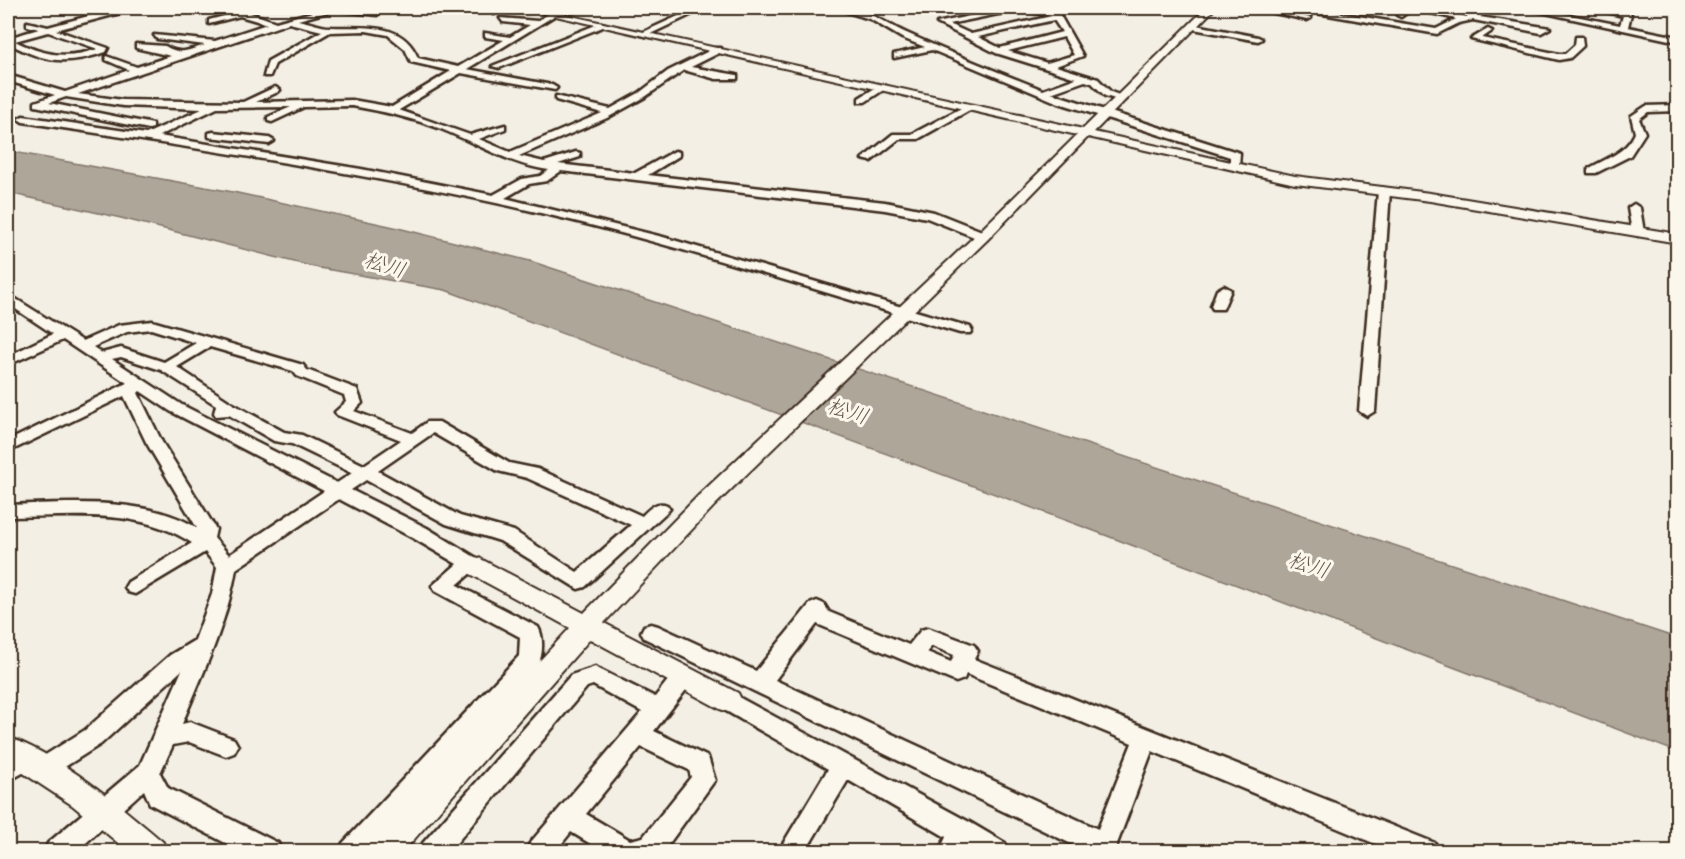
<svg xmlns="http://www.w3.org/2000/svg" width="1685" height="859" viewBox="0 0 1685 859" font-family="Mynerve,'Klee One',sans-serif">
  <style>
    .water { fill: #afa69a; stroke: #817468; stroke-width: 1.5 }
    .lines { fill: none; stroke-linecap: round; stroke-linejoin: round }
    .minor-casing { stroke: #3b2a1e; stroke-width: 5 }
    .tertiary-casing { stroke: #3b2a1e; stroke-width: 4 }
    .minor { fill: #fbf7ec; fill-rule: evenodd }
    .tertiary { fill: #fbf7ec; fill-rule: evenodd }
    .labels { text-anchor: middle; stroke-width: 6; stroke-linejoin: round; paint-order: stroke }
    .water-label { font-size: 21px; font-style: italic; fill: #645549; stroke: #fbf7ec }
  </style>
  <rect width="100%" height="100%" fill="#f3efe4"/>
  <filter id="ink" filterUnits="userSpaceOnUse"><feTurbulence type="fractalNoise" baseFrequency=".0167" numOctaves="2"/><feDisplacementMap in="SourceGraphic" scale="12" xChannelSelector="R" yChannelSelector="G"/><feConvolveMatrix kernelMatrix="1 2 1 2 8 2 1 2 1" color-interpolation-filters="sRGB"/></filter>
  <g filter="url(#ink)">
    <polygon class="water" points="8,151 233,192 394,227 530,261 1677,638 1677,752 1089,529 445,290 314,267 121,218 8,193"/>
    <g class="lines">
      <g class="minor-casing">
        <g id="minor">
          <path d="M118,8H187L183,10L128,11L56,30L108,48L106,52C66,65 45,63 8,43V38L39,29L27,26V22L48,27ZM48,32L98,49C66,59 45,56 15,41Z"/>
          <path d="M219,8L245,11L276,22L327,8L380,11L377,15L335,10L298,20C309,22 321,27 330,27C364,29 402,20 418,58L458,67L504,40L485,37V33L510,37L530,25L503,22L500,18L537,21L559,8H567L467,69L552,85L557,88L555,90L461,73L399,110L470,135L505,125V129L479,139L510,152L602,113L556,100V96L610,109L639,93L668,71L715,48H721V52L691,67L737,75V79H716L684,70L645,97L607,118L519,156L544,162L576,152L580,153V157L558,164L635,173L675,151L679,152V156L648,175L885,202L934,212L987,233V239H979L927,218L885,210L561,171L547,181L529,184L505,198L663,237L970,327L972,330L970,333H960C818,291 677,244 532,211C364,172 194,148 23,122L18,119L23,116L146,134L202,109L123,106L66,97L49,103L153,124V128L149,129L35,106V102L55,95L8,81V75L65,92L129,70L106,60V56L137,67L171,56L136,48V44L165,46C180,55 186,51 205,45L157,39L154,35L215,41L267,24L240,16L209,24V20L232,14ZM289,23L322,31L268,61L264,76H270L275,64L330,32L366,31L388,35L405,49L411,62L451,71L392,107L352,100L256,102L278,92L280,90L275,87L243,102L123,100L78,94ZM352,106C382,111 412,118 441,129C477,143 510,165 549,170L540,176L522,179L493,195L361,169L159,136L217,108L291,107L268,117V121L272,122L304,107Z"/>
          <polygon points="499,8 508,8 494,14 490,12"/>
          <polygon points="696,8 705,8 646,36 639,34"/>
          <path d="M834,8C863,5 885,24 911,35C954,55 999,72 1043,90L1076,78L996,53L937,23L1007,8L1057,10L1083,56L1056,66L1098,79L1111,92L1127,98L1122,101L1105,96L1092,83L1085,81L1051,93L1240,153L1239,166L1230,168V157L1056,102L932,50L894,58V54L925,47L902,38L870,19ZM1018,10L1052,16L971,34L949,24ZM1054,20L1062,32L1000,48L978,37ZM1064,37L1074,55L1047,63L1008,51Z"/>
          <polygon points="1250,8 1263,8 1311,18 1307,20"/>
          <polygon points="1310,8 1436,29 1456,19 1431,13 1431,9 1467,17 1486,8 1494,8 1480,17 1550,28 1541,33 1473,20 1459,23 1437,34 1311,12 1307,10"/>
          <polygon points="1384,8 1395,8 1408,12 1401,17 1397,15 1399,13"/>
          <path d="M1523,8H1535L1620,25L1623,16L1603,11C1609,7 1625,10 1631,14L1628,27L1678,37V42Z"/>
          <polygon points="601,23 608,25 499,68 492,66"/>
          <polygon points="1191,24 1258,37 1262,39 1258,41 1188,28"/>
          <polygon points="1488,29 1492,31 1482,38 1559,54 1565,54 1575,45 1576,37 1582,37 1583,46 1570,58 1559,60 1471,39"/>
          <polygon points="880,85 888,87 865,102 859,102 859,98"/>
          <polygon points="967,105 975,107 918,139 899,139 871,161 862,159 893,134 912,134"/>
          <path d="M1678,105V111L1648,112L1639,119L1645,133L1630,156L1596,173H1588V169C1606,158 1625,154 1635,133L1631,116L1646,106Z"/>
          <polygon points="213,132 269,138 274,141 269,144 209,137 209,133"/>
          <polygon points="1384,188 1390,191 1375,411 1367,416 1359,411 1378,191"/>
          <polygon points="1634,204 1640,208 1644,232 1638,236 1632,232 1628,208"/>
          <polygon points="1224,286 1231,290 1223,309 1213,309 1211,306 1217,290"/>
          <path d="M8,294L83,341L119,325L152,321L303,365L307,370L357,389L362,403L354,411L412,433L427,422H439L509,463L538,469L642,516C650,508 656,501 667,505L670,509L585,587L578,589L500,541L446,524L366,480L351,490L427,528L478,559L481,564L457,585L538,627C544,637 543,655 538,665L369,852H339L343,843L519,656L520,637L435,591L432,586L457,564L413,538L339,499L236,569C227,623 203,673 182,724L190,722L234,739L238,746L234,753L226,756L189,742L173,745L160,773L168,788L278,843L282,852H243L150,804L144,790L76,852H44L48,843L140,765L182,670L101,744L52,775L44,778L36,775L32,768L8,781V759L27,749L35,752L39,759L85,730L170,655L195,640L212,594L217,567L205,552L135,594L128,592L125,587L128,582L192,543C138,507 69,517 8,517V505C65,503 147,496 197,528L146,442L124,396L8,452V441L127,383L63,340L8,365V356L53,334L8,304ZM151,329L196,343L164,362L121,348L102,353L93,347L127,332ZM210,347L293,371L297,376L344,395L346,402L335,412L337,415L401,440L364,465L302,435L284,432L233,404L177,367ZM121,357L161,370L216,405L214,413L216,416L229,415L274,441L292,444L352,473L337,483L182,405L112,359ZM140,391L170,411L324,491L229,555L214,538L216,529L162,442L138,393ZM433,433L498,471L527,478L631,525L577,572L514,531L460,516L378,471Z"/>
          <path d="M817,601L824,604L829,612L909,645L921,630L928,628L974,645L978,651L974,659L1435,843L1439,852H1395L1152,751L1114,852H1088L644,638L641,632L644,626L651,624L658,626L756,671L810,604ZM817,624L956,682L964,679L966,674L1132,743L1098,829L775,680ZM932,646L954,655L951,662L927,652Z"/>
          <path d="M595,667L655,697C665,685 675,665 693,671L696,677L654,731L708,757L715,780L663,852H604L571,832L555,852H526L530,843L642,712L593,685L587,687L449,852H419L423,843L571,675ZM641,747L689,770L691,777L643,837L630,840L586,814Z"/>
          <polygon points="729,692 971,823 1005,843 1009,852 971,852 966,849 965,852 939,852 946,837 848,780 805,852 778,852 828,769 721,708 718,701 721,694"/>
        </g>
      </g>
      <g class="tertiary-casing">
        <g id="tertiary">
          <polygon points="521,8 535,8 1083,129 1206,8 1215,8 1094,132 1295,176 1430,193 1678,234 1678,243 1430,201 1295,184 1088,137 988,239 715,505 604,623 738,693 742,701 738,709 729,712 720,709 590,639 403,852 368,852 372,842 570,628 463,570 460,564 463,558 471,556 479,558 584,613 699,495 978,233 1077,135"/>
          <path d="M8,737C63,757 118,804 163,842L167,852H129L72,805L8,763Z"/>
        </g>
      </g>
      <use href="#minor" class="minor"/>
      <use href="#tertiary" class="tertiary"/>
    </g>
  </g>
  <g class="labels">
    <g class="water-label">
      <text transform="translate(385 265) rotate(17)" y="7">松川</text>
      <text transform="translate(848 411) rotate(18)" y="7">松川</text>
      <text transform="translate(1309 565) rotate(18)" y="7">松川</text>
    </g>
  </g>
  <rect width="1685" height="859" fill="none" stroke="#fbf7ec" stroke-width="30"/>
  <rect x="15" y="15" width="1655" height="829" fill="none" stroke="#3b2a1e" stroke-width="2" filter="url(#ink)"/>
</svg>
